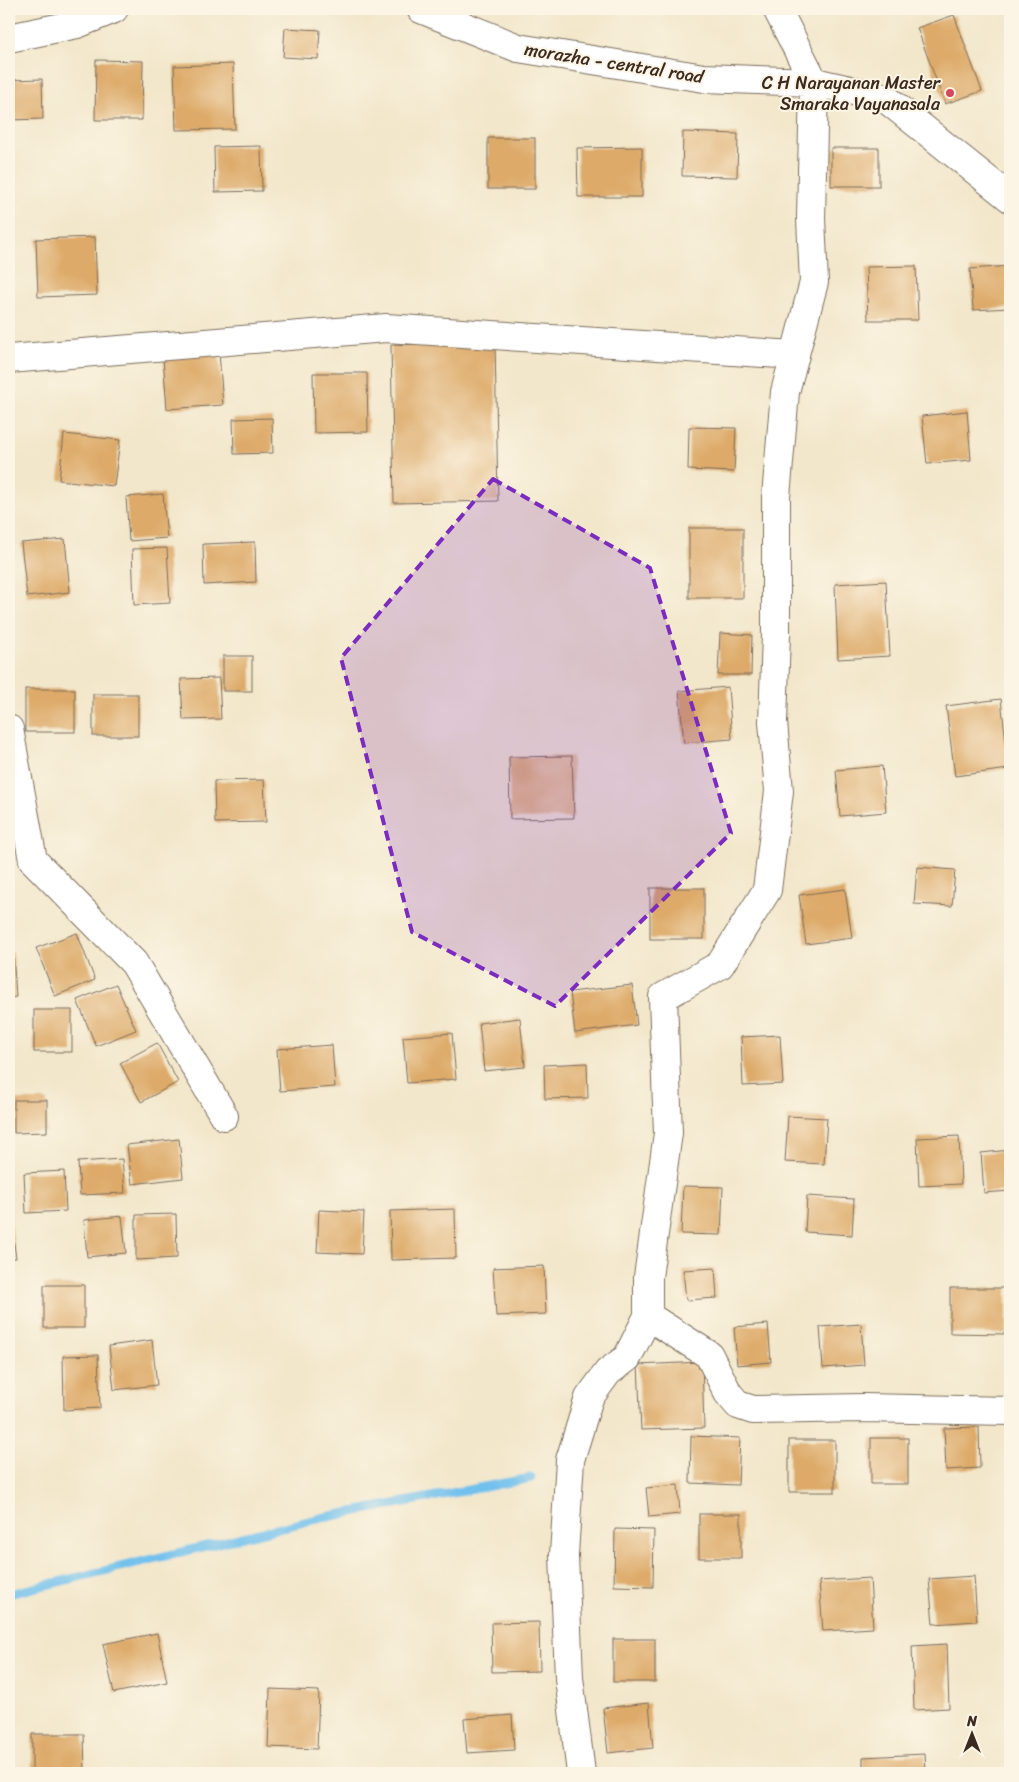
<svg xmlns="http://www.w3.org/2000/svg" width="1019" height="1782" viewBox="0 0 1019 1782" font-family="Sriracha,sans-serif">
  <style>
    .lines { fill: none; stroke-linecap: round; stroke-linejoin: round }
    .stream { stroke: #72c1ed; stroke-width: 9 }
    .building { fill: #ddaa69 }
    .minor-casing { stroke: #7b6c5b; stroke-width: 30 }
    .secondary-casing { stroke: #7b6c5b; stroke-width: 30 }
    .minor { stroke: #fff; stroke-width: 28 }
    .secondary { stroke: #fff; stroke-width: 28 }
    .marked { fill: #7b2cbf; fill-opacity: 0.2; stroke: #7b2cbf; stroke-width: 4; stroke-dasharray: 10 6; stroke-linejoin: round }
    .poi-dot { fill: #d1495b; stroke: #fcf5e5; stroke-width: 2 }
    .labels { text-anchor: middle; stroke-width: 4; stroke-linejoin: round; paint-order: stroke }
    .street-label { font-size: 18px; fill: #3b2a1e; stroke: #fcf5e5 }
    .poi-label { font-size: 18px; fill: #3b2a1e; stroke: #fcf5e5; text-anchor: end }
  </style>
  <rect width="100%" height="100%" fill="#fcf5e5"/>
  <filter id="ink" filterUnits="userSpaceOnUse"><feTurbulence type="fractalNoise" baseFrequency=".02" numOctaves="2"/><feDisplacementMap in="SourceGraphic" scale="10" xChannelSelector="R" yChannelSelector="G"/><feConvolveMatrix kernelMatrix="1 2 1 2 8 2 1 2 1" color-interpolation-filters="sRGB"/></filter>
  <filter id="wash" filterUnits="userSpaceOnUse"><feTurbulence type="fractalNoise" baseFrequency=".0096" numOctaves="4" result="noise"/><feDisplacementMap in="SourceGraphic" scale="20" xChannelSelector="R" yChannelSelector="G"/><feGaussianBlur stdDeviation="1.12" result="paint"/><feColorMatrix in="noise" values="0 0 0 0 0 0 0 0 0 0 0 0 0 0 0 0 0 1.4 0 .05"/><feComposite in="paint" operator="in"/></filter>
  <g filter="url(#wash)">
    <rect width="100%" height="100%" fill="#f2e7cb"/>
    <g class="lines">
      <polyline class="stream" points="9,1594 321,1518 531,1478"/>
    </g>
    <g id="blocks">
      <g class="building">
        <polygon points="954,15 982,91 945,104 917,28"/>
        <polygon points="285,28 320,30 318,59 283,57"/>
        <polygon points="96,60 143,61 142,120 95,120"/>
        <polygon points="233,64 235,129 176,130 174,66"/>
        <polygon points="42,79 43,119 9,120 9,80"/>
        <polygon points="683,132 738,134 737,177 682,176"/>
        <rect x="488" y="138" width="47" height="51"/>
        <polygon points="261,146 262,191 215,192 214,147"/>
        <polygon points="642,147 642,197 578,197 577,148"/>
        <rect x="831" y="148" width="48" height="38"/>
        <polygon points="95,237 97,295 38,297 36,239"/>
        <polygon points="916,266 918,320 868,320 866,267"/>
        <polygon points="1010,266 1010,308 973,310 970,269"/>
        <polygon points="495,342 498,501 394,503 391,345"/>
        <polygon points="219,352 223,405 167,409 163,357"/>
        <polygon points="313,373 367,373 368,432 314,433"/>
        <polygon points="967,411 971,460 927,464 922,416"/>
        <polygon points="272,418 273,453 234,454 233,419"/>
        <polygon points="689,427 736,428 734,472 688,470"/>
        <polygon points="64,434 120,440 114,486 59,480"/>
        <polygon points="163,494 167,538 129,541 126,497"/>
        <rect x="689" y="528" width="54" height="70"/>
        <polygon points="65,539 70,592 27,597 21,543"/>
        <polygon points="255,542 256,582 204,585 203,544"/>
        <polygon points="167,548 170,603 134,605 132,549"/>
        <polygon points="886,581 890,656 838,659 835,584"/>
        <polygon points="720,633 752,635 751,675 718,675"/>
        <rect x="223" y="656" width="29" height="35"/>
        <polygon points="219,678 221,719 183,720 181,679"/>
        <polygon points="728,687 732,739 684,743 679,691"/>
        <rect x="25" y="689" width="50" height="43"/>
        <rect x="93" y="694" width="45" height="42"/>
        <polygon points="1001,699 1009,769 955,776 946,706"/>
        <polygon points="572,756 574,818 510,819 509,757"/>
        <polygon points="882,766 886,812 840,816 836,770"/>
        <polygon points="264,780 266,822 215,823 214,781"/>
        <polygon points="917,867 955,870 952,906 914,904"/>
        <rect x="650" y="888" width="54" height="51"/>
        <polygon points="845,889 852,938 806,944 799,895"/>
        <polygon points="77,933 95,980 55,996 36,948"/>
        <polygon points="9,952 13,952 16,997 9,998"/>
        <polygon points="116,984 136,1030 96,1046 77,1000"/>
        <polygon points="632,985 637,1025 575,1033 570,992"/>
        <rect x="34" y="1010" width="38" height="42"/>
        <polygon points="520,1018 525,1067 484,1071 479,1023"/>
        <polygon points="452,1033 456,1079 407,1083 403,1037"/>
        <polygon points="780,1035 783,1084 743,1086 741,1037"/>
        <polygon points="157,1043 178,1082 141,1102 120,1063"/>
        <polygon points="332,1045 335,1087 280,1091 277,1049"/>
        <polygon points="587,1063 588,1098 545,1099 544,1065"/>
        <polygon points="14,1100 47,1100 47,1132 14,1133"/>
        <polygon points="788,1116 827,1118 824,1164 785,1162"/>
        <polygon points="959,1136 961,1184 919,1186 917,1138"/>
        <polygon points="179,1139 183,1178 132,1184 127,1145"/>
        <polygon points="1010,1150 1010,1191 984,1193 981,1153"/>
        <polygon points="122,1159 125,1193 80,1195 78,1162"/>
        <polygon points="64,1171 66,1211 26,1213 24,1173"/>
        <polygon points="683,1186 723,1187 721,1235 681,1234"/>
        <polygon points="807,1196 854,1199 852,1235 805,1232"/>
        <polygon points="455,1209 456,1258 391,1260 390,1211"/>
        <polygon points="319,1210 364,1212 362,1254 317,1252"/>
        <polygon points="176,1214 177,1258 136,1260 136,1215"/>
        <polygon points="10,1215 16,1258 9,1259 9,1216"/>
        <polygon points="122,1216 126,1253 87,1257 84,1220"/>
        <polygon points="544,1266 546,1314 496,1316 493,1268"/>
        <polygon points="715,1268 717,1298 686,1300 683,1270"/>
        <rect x="44" y="1285" width="40" height="43"/>
        <polygon points="950,1288 1007,1288 1007,1334 950,1333"/>
        <polygon points="768,1324 771,1362 737,1365 734,1327"/>
        <polygon points="861,1324 864,1365 823,1368 820,1327"/>
        <polygon points="152,1340 157,1385 114,1390 109,1346"/>
        <polygon points="98,1355 100,1408 64,1410 63,1356"/>
        <polygon points="702,1362 704,1428 641,1430 638,1365"/>
        <polygon points="979,1427 980,1468 946,1470 944,1428"/>
        <polygon points="691,1436 740,1438 738,1485 690,1483"/>
        <rect x="871" y="1438" width="37" height="46"/>
        <rect x="789" y="1440" width="46" height="52"/>
        <polygon points="678,1485 680,1514 649,1517 646,1488"/>
        <rect x="699" y="1514" width="42" height="44"/>
        <polygon points="615,1529 654,1530 653,1587 614,1586"/>
        <polygon points="974,1576 977,1621 933,1624 929,1579"/>
        <polygon points="870,1578 873,1628 823,1631 819,1581"/>
        <polygon points="539,1622 540,1671 492,1672 491,1623"/>
        <polygon points="157,1633 167,1682 114,1693 103,1644"/>
        <rect x="613" y="1639" width="42" height="43"/>
        <polygon points="947,1644 949,1708 914,1710 912,1646"/>
        <polygon points="270,1689 319,1691 317,1749 268,1747"/>
        <polygon points="649,1703 653,1748 608,1753 603,1708"/>
        <polygon points="512,1715 514,1750 467,1753 464,1719"/>
        <polygon points="32,1734 84,1734 85,1773 32,1773"/>
        <polygon points="925,1754 926,1773 863,1773 863,1757"/>
        <polygon points="709,1770 741,1772 741,1773 709,1773"/>
      </g>
    </g>
  </g>
  <g filter="url(#ink)">
    <use href="#blocks" fill-opacity="0" stroke="#7b6c5b" stroke-width="1"/>
    <g class="lines">
      <g class="minor-casing">
        <g id="minor">
          <polyline points="421,9 518,48 704,78 814,82 811,219 814,282 785,392 776,497 776,635 773,722 779,791 767,890 720,965 663,997 668,1133 648,1277 648,1316 627,1358 608,1372 589,1398 570,1460 564,1555 569,1678 581,1773"/>
          <polyline points="9,38 77,24 114,9"/>
          <polyline points="9,359 386,328 795,355"/>
          <polyline points="9,729 33,860 134,963 224,1116"/>
          <polyline points="648,1316 709,1355 728,1393 738,1405 753,1410 863,1408 1010,1411"/>
        </g>
      </g>
      <g class="secondary-casing">
        <polyline id="secondary" points="777,9 814,82 885,98 1010,198"/>
      </g>
      <use href="#minor" class="minor"/>
      <use href="#secondary" class="secondary"/>
    </g>
  </g>
  <path class="marked" d="M493,479L650,568L731,833L555,1006L412,932L341,658Z"/>
  <circle class="poi-dot" cx="950" cy="93" r="5"/>
  <g class="labels">
    <g class="street-label">
      <text transform="translate(614 63) rotate(9)" y="6">morazha - central road</text>
    </g>
    <g class="poi-label">
      <text x="940" y="89">C H Narayanan Master<tspan x="940" dy="21">Smaraka Vayanasala</tspan></text>
    </g>
  </g>
  <rect width="1019" height="1782" fill="none" stroke="#fcf5e5" stroke-width="30"/>
  <g transform="translate(972 1734)" stroke="#fcf5e5" stroke-width="4" paint-order="stroke">
  <path d="M0-4L9 19L0 12L-9 19Z" fill="#3b2a1e"/>
  <text y="-8" font-size="14" font-weight="bold" text-anchor="middle" fill="#3b2a1e">N</text>
  </g>
</svg>
